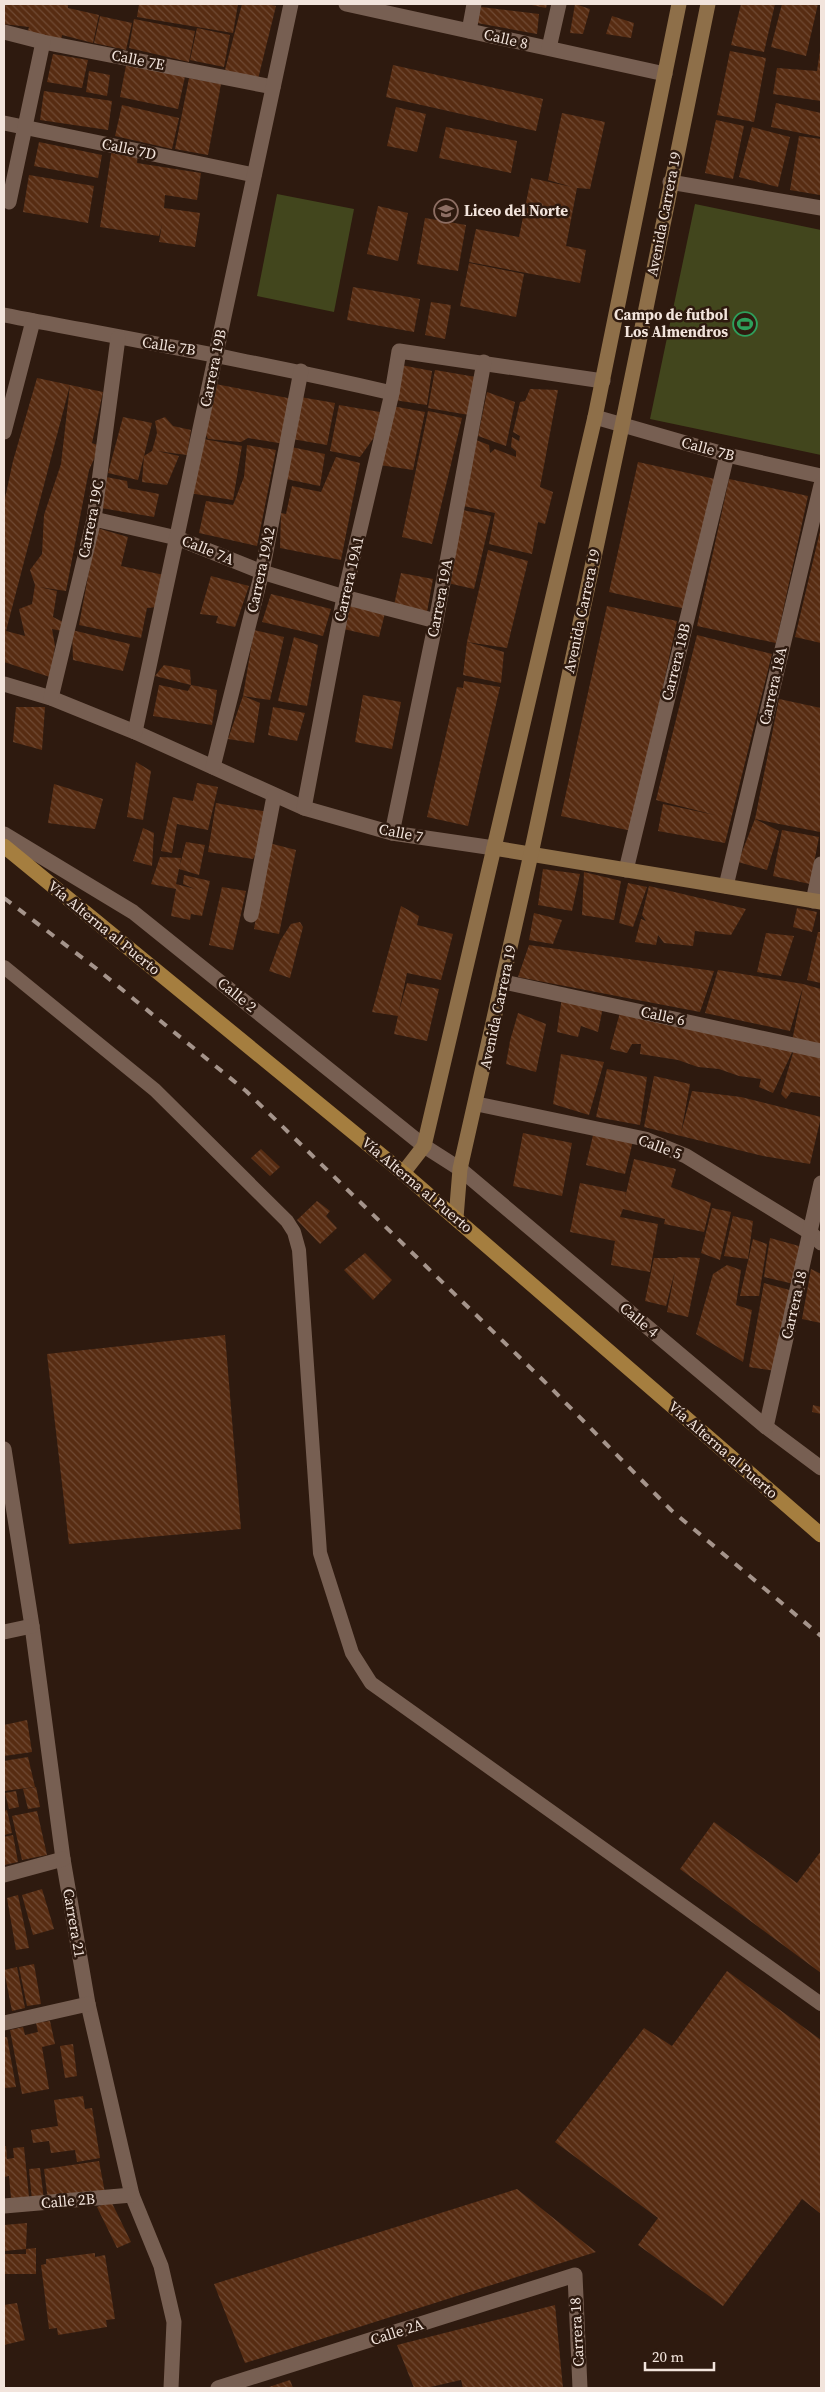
<svg xmlns="http://www.w3.org/2000/svg" width="825" height="2392" viewBox="0 0 825 2392" font-family="'Source Serif 4',serif">
  <style>
    .grass { fill: #42461d }
    .building { fill: url(#building-back-hatch); fill-rule: evenodd }
    .lines { fill: none; stroke-linecap: round; stroke-linejoin: round }
    .lane { stroke: #775f52; stroke-width: 14 }
    .street { stroke: #775f52; stroke-width: 15 }
    .secondary { stroke: #8e6f49; stroke-width: 15 }
    .primary { stroke: #a57e3f; stroke-width: 15 }
    .rail { stroke: #a5948b; stroke-width: 4; stroke-dasharray: 9 9; stroke-linecap: butt }
    .labels { text-anchor: middle; stroke-width: 5; stroke-linejoin: round; paint-order: stroke }
    .street-label { font-size: 15px; fill: #f2e4dc; stroke: #2e1a0f }
    .poi-label { font-size: 15px; font-weight: bold; fill: #f2e4dc; stroke: #2e1a0f; text-anchor: start }
  </style>
  <defs>
    <pattern id="building-back-hatch" width="6" height="6" patternUnits="userSpaceOnUse" patternTransform="scale(1.25)"><rect width="6" height="6" fill="#572c12"/><path d="M-1 5l2 2M0 0l6 6M5-1l2 2" fill="none" stroke="#704a34"/></pattern>
  </defs>
  <rect width="100%" height="100%" fill="#2e1a0f"/>
  <g class="grass">
    <polygon points="277,194 354,209 334,312 257,296"/>
    <polygon points="695,204 821,230 821,455 650,419"/>
  </g>
  <g class="building">
    <polygon points="4,4 68,4 68,8 99,15 93,43 62,35 61,41 27,34 29,27 4,24"/>
    <polygon points="139,4 238,4 233,33 137,17"/>
    <polygon points="242,4 267,4 276,6 258,79 225,70"/>
    <polygon points="527,4 547,4 546,8"/>
    <polygon points="575,4 590,9 583,34 570,33"/>
    <polygon points="741,4 775,4 764,52 731,45"/>
    <polygon points="782,4 818,4 806,56 771,47"/>
    <polygon points="481,7 539,14 537,34 477,23"/>
    <polygon points="100,16 132,23 126,50 94,43"/>
    <polygon points="612,16 634,23 631,38 606,34"/>
    <polygon points="134,19 195,31 189,62 129,48"/>
    <polygon points="197,28 230,35 224,67 190,60"/>
    <polygon points="730,51 766,58 754,122 717,115"/>
    <polygon points="820,51 821,101 773,94 777,68 817,71"/>
    <polygon points="53,54 88,60 82,88 47,82"/>
    <polygon points="127,60 186,72 178,109 120,97"/>
    <polygon points="393,65 543,99 536,131 386,97"/>
    <polygon points="89,71 110,75 107,96 86,92"/>
    <polygon points="189,78 221,84 208,155 175,149"/>
    <polygon points="44,91 112,101 108,130 40,120"/>
    <polygon points="776,103 821,113 821,137 771,127"/>
    <polygon points="122,105 179,118 172,149 115,136"/>
    <polygon points="396,107 426,114 417,152 387,146"/>
    <polygon points="562,113 605,122 590,189 577,188 566,246 586,250 580,283 469,262 476,229 519,237 531,178 572,187 548,180"/>
    <polygon points="716,120 744,126 733,179 705,173"/>
    <polygon points="446,127 517,141 511,173 439,158"/>
    <polygon points="752,127 790,137 778,187 739,177"/>
    <polygon points="799,136 821,139 820,195 790,190"/>
    <polygon points="39,142 102,155 98,178 34,166"/>
    <polygon points="112,148 138,152 137,163 201,173 197,200 165,195 164,208 200,213 195,247 159,242 162,224 159,236 100,227"/>
    <polygon points="29,175 94,186 88,223 23,212"/>
    <polygon points="378,206 408,213 398,261 367,254"/>
    <polygon points="425,218 466,225 458,271 417,264"/>
    <polygon points="469,263 524,274 516,317 460,306"/>
    <polygon points="353,287 420,299 414,332 347,320"/>
    <polygon points="431,302 451,305 445,339 425,335"/>
    <polygon points="401,365 432,371 427,405 394,400"/>
    <polygon points="435,370 476,377 469,415 428,408"/>
    <path d="M37,378L103,392L92,443L100,446L89,470L66,591L39,587L57,591L53,617L65,623L62,631L52,629L55,646L50,677L4,662V503L13,461ZM70,385L61,464L44,515L42,554L30,570L35,585L32,604L19,609L25,636L6,631Z"/>
    <polygon points="210,383 293,399 285,444 248,438 241,442 208,439 202,427"/>
    <polygon points="530,389 558,390 540,487 553,492 545,524 538,522 532,554 489,544 495,513 459,505 476,440 489,445 490,453 495,449 516,457 516,451 511,447 512,437 519,441 520,436 513,432 520,402 525,401"/>
    <polygon points="487,392 515,402 506,446 478,436"/>
    <polygon points="300,397 335,403 327,445 292,439"/>
    <polygon points="339,405 380,412 375,436 360,457 330,451"/>
    <polygon points="392,406 425,412 413,470 380,465"/>
    <polygon points="428,411 462,418 432,544 402,537"/>
    <polygon points="123,417 152,423 144,456 152,451 157,433 155,421 165,417 173,426 191,430 187,455 157,451 179,456 167,485 142,482 144,456 138,480 108,473"/>
    <polygon points="198,438 242,446 233,500 189,493"/>
    <polygon points="247,445 276,450 257,546 199,533 206,501 233,505 244,477"/>
    <polygon points="291,447 325,454 320,486 286,479"/>
    <polygon points="336,457 360,463 341,560 280,548 281,513 286,514 292,486 321,492"/>
    <polygon points="638,462 715,479 686,609 609,592"/>
    <polygon points="106,477 127,481 128,488 159,494 154,517 101,508"/>
    <polygon points="729,479 808,496 776,643 697,626"/>
    <polygon points="458,509 491,516 474,589 443,582"/>
    <polygon points="821,527 821,643 795,637"/>
    <polygon points="97,528 128,537 121,566 164,575 158,607 147,608 141,638 79,625"/>
    <polygon points="488,550 528,561 507,648 467,642"/>
    <polygon points="401,573 433,579 427,612 394,605"/>
    <polygon points="211,576 249,586 235,627 216,623 218,616 200,614"/>
    <polygon points="271,594 331,609 323,636 262,622"/>
    <polygon points="345,603 385,613 379,637 339,628"/>
    <polygon points="607,606 677,621 632,831 561,816"/>
    <polygon points="72,630 130,644 123,671 73,660"/>
    <polygon points="254,630 284,637 270,700 243,696 260,703 254,743 228,739 243,696"/>
    <polygon points="697,635 772,654 725,843 658,831 663,804 715,815 656,800"/>
    <polygon points="294,637 318,645 307,706 278,701"/>
    <polygon points="467,642 504,652 501,683 463,675"/>
    <polygon points="164,665 190,670 191,685 155,676"/>
    <polygon points="464,681 500,687 468,826 427,817 457,687 463,688"/>
    <polygon points="159,685 188,691 191,685 217,690 212,725 153,716"/>
    <polygon points="363,695 401,702 392,749 355,742"/>
    <polygon points="779,699 821,708 820,832 755,819"/>
    <polygon points="16,707 45,707 42,750 13,742"/>
    <polygon points="273,707 305,713 297,741 268,735"/>
    <polygon points="136,762 151,771 143,820 127,817"/>
    <polygon points="197,783 218,787 208,830 177,824 172,853 161,851 173,797 193,801"/>
    <polygon points="54,784 103,799 95,829 48,823"/>
    <polygon points="216,803 268,812 264,837 253,859 208,852"/>
    <polygon points="755,819 779,831 767,870 738,862"/>
    <polygon points="143,828 154,833 152,866 133,861"/>
    <polygon points="782,830 819,837 810,884 773,876"/>
    <polygon points="186,842 205,845 199,875 179,869 176,884 195,889 183,884 184,875 210,881 202,916 191,914 190,920 171,916 176,889 151,884 160,857 181,858 180,865"/>
    <polygon points="269,843 296,850 279,934 254,929"/>
    <polygon points="543,869 580,874 572,911 538,905"/>
    <polygon points="584,872 621,881 614,920 582,915"/>
    <polygon points="628,883 647,887 633,927 619,923"/>
    <polygon points="649,886 746,909 731,935 695,931 693,946 664,943 658,935 656,945 635,942 641,919 646,921 642,915"/>
    <polygon points="222,887 246,891 233,950 209,945"/>
    <polygon points="401,906 419,916 417,925 453,934 441,980 407,973 399,1011 407,983 439,989 427,1041 394,1034 398,1016 372,1012"/>
    <polygon points="797,908 817,912 812,932 793,927"/>
    <polygon points="534,913 562,920 553,944 529,940"/>
    <polygon points="300,922 303,927 290,978 269,971 280,941 291,924"/>
    <polygon points="818,932 821,932 821,983 807,980"/>
    <polygon points="766,933 794,936 781,976 757,972"/>
    <polygon points="529,945 714,971 700,1012 518,977"/>
    <polygon points="718,970 803,984 821,989 821,1046 792,1041 803,987 790,1031 705,1013"/>
    <polygon points="562,997 603,1007 598,1032 581,1026 578,1037 557,1032"/>
    <polygon points="621,1009 795,1046 821,1055 821,1097 791,1092 786,1099 781,1094 795,1046 773,1093 759,1087 761,1079 739,1076 719,1069 698,1067 678,1060 640,1054 641,1044 632,1044 627,1053 610,1049"/>
    <polygon points="518,1013 546,1024 536,1072 506,1064 510,1041"/>
    <polygon points="561,1054 604,1062 589,1115 553,1104"/>
    <polygon points="607,1069 647,1077 640,1125 596,1117"/>
    <polygon points="654,1076 690,1084 681,1133 692,1091 741,1097 821,1117 810,1164 763,1156 644,1127"/>
    <polygon points="594,1131 633,1141 625,1174 586,1165"/>
    <polygon points="523,1133 572,1143 562,1196 513,1186"/>
    <polygon points="261,1149 280,1167 270,1176 251,1158"/>
    <polygon points="634,1159 676,1169 671,1187 711,1203 704,1232 664,1224 665,1219 623,1209 620,1217 658,1224 650,1272 611,1265 615,1241 570,1232 580,1183 626,1192 624,1202"/>
    <polygon points="317,1201 330,1211 326,1216 337,1228 320,1244 297,1220"/>
    <polygon points="712,1208 731,1212 720,1260 701,1253"/>
    <polygon points="733,1216 753,1221 748,1259 724,1256"/>
    <polygon points="770,1238 799,1246 794,1284 764,1277"/>
    <polygon points="753,1239 767,1244 759,1296 740,1296"/>
    <polygon points="365,1253 392,1280 373,1300 344,1270"/>
    <polygon points="678,1257 700,1258 688,1317 667,1312 675,1271 666,1306 645,1301 654,1258 677,1258"/>
    <polygon points="727,1265 741,1270 736,1305 752,1310 743,1362 696,1334 713,1274"/>
    <polygon points="811,1269 821,1274 821,1323 802,1319"/>
    <polygon points="764,1283 793,1291 776,1371 749,1367"/>
    <polygon points="225,1335 241,1529 69,1544 47,1354"/>
    <polygon points="813,1405 821,1407 821,1414 812,1412"/>
    <polygon points="27,1720 32,1752 4,1756 4,1725"/>
    <polygon points="28,1757 35,1787 4,1791 4,1761"/>
    <polygon points="36,1787 40,1807 28,1809 23,1789"/>
    <polygon points="16,1791 19,1807 9,1809 5,1793"/>
    <polygon points="7,1810 12,1833 4,1835 4,1811"/>
    <polygon points="37,1811 47,1855 22,1860 12,1816"/>
    <polygon points="714,1822 797,1883 821,1851 821,1973 680,1869"/>
    <polygon points="13,1835 18,1862 4,1865 4,1837"/>
    <polygon points="42,1889 54,1929 33,1935 22,1895"/>
    <polygon points="18,1895 29,1948 16,1950 7,1898"/>
    <polygon points="34,1964 41,2004 27,2006 19,1967"/>
    <polygon points="17,1967 25,2008 12,2011 4,1970"/>
    <polygon points="727,1971 821,2040 821,2214 802,2199 723,2306 638,2245 658,2218 555,2142 644,2028 672,2046"/>
    <polygon points="50,2021 55,2044 42,2047 49,2089 22,2094 10,2030 23,2027 25,2035 38,2032 36,2023"/>
    <polygon points="4,2037 7,2037 16,2087 4,2088"/>
    <polygon points="73,2044 77,2076 65,2078 60,2046"/>
    <polygon points="83,2096 85,2109 92,2108 100,2158 77,2162 75,2150 51,2153 49,2141 33,2143 31,2130 58,2126 54,2100"/>
    <polygon points="4,2146 6,2146 7,2159 14,2158 13,2148 24,2147 29,2197 11,2198 9,2176 4,2177"/>
    <polygon points="99,2161 105,2193 48,2201 44,2169"/>
    <polygon points="40,2168 44,2200 32,2200 29,2169"/>
    <polygon points="517,2189 596,2252 245,2363 214,2284"/>
    <polygon points="111,2201 131,2242 117,2248 97,2207"/>
    <polygon points="27,2223 26,2249 36,2248 36,2274 4,2274 4,2254 26,2254 26,2249 4,2251 4,2225"/>
    <polygon points="95,2253 95,2257 105,2255 115,2319 106,2320 107,2327 58,2335 57,2328 49,2329 41,2265 46,2264 46,2259"/>
    <polygon points="17,2303 25,2340 4,2345 4,2305"/>
    <polygon points="555,2305 563,2388 463,2388 461,2380 426,2388 414,2388 397,2345"/>
    <polygon points="290,2380 293,2388 266,2388"/>
  </g>
  <g class="lines">
    <polyline class="lane" points="4,967 155,1090 287,1221 294,1232 299,1250 320,1553 352,1653 371,1683 821,2004"/>
    <g class="street">
      <polyline points="346,4 665,74"/>
      <polyline points="469,31 474,4"/>
      <polyline points="4,32 43,42 273,87"/>
      <polyline points="549,48 559,4"/>
      <polyline points="4,123 254,175"/>
      <polyline points="670,182 821,208"/>
      <polyline points="9,202 43,42"/>
      <path d="M4,315C134,340 263,363 392,393"/>
      <polyline points="595,417 727,455 821,476"/>
      <polyline points="4,432 33,321"/>
      <polyline points="94,519 177,538 262,572 344,597 436,621"/>
      <polyline points="4,684 51,698 135,732 304,808 392,833 494,848"/>
      <polyline points="51,698 94,519 118,338"/>
      <polyline points="135,732 291,4"/>
      <polyline points="213,767 262,572 301,371"/>
      <polyline points="304,808 344,597 392,393 399,351 603,381"/>
      <polyline points="392,833 436,621 484,362"/>
      <polyline points="4,834 133,912 424,1146 460,1169 766,1427 821,1468"/>
      <polyline points="626,870 727,455"/>
      <polyline points="726,886 821,485"/>
      <polyline points="813,901 821,864"/>
      <polyline points="251,915 274,796"/>
      <polyline points="504,982 821,1051"/>
      <polyline points="477,1104 645,1139 686,1156 811,1233 821,1243"/>
      <polyline points="766,1427 821,1183"/>
      <polyline points="4,1449 32,1626 63,1859 88,2004 132,2195 161,2266 174,2322 171,2388"/>
      <polyline points="4,1632 32,1626"/>
      <polyline points="4,1875 63,1859"/>
      <polyline points="4,2023 88,2004"/>
      <polyline points="4,2206 132,2195"/>
      <polyline points="218,2388 575,2275 580,2388"/>
    </g>
    <g class="secondary">
      <polyline points="494,848 821,902"/>
      <polyline points="403,1173 424,1146 595,417 679,4"/>
      <polyline points="456,1218 460,1169 531,854 622,426 708,4"/>
    </g>
    <polyline class="primary" points="4,846 403,1173 821,1535"/>
    <polyline class="rail" points="4,898 97,969 246,1091 548,1385 671,1510 821,1636"/>
  </g>
  <defs>
    <g id="school-ring" transform="scale(1.25)"><circle r="9.5" fill="#2e1a0f" stroke="#8d6e63" stroke-width="1.5"/><path d="M0-5L7-2L0 1L-7-2ZM-4 1L0 2.5L4 1V4Q0 6-4 4Z" fill="#8d6e63"/></g>
    <g id="stadium-ring" transform="scale(1.25)"><circle r="9.5" fill="#2e1a0f" stroke="#2e9e5b" stroke-width="1.5"/><path d="M0-5a6.5 5 0 1 0 0 10a6.5 5 0 1 0 0-10ZM-3.5-1.8h7v3.6h-7Z" fill="#2e9e5b"/></g>
  </defs>
  <g fill-rule="evenodd">
    <use href="#school-ring" x="446" y="211"/>
    <use href="#stadium-ring" x="745" y="324"/>
  </g>
  <g class="labels">
    <g class="street-label">
      <text transform="translate(506 39) rotate(13)" y="5">Calle 8</text>
      <text transform="translate(138 60) rotate(11)" y="5">Calle 7E</text>
      <text transform="translate(129 149) rotate(12)" y="5">Calle 7D</text>
      <text transform="translate(664 214) rotate(-79)" y="5">Avenida Carrera 19</text>
      <text transform="translate(169 346) rotate(9)" y="5">Calle 7B</text>
      <text transform="translate(213 368) rotate(-78)" y="5">Carrera 19B</text>
      <text transform="translate(708 449) rotate(15)" y="5">Calle 7B</text>
      <text transform="translate(91 519) rotate(-79)" y="5">Carrera 19C</text>
      <text transform="translate(208 550) rotate(22)" y="5">Calle 7A</text>
      <text transform="translate(261 570) rotate(-78)" y="5">Carrera 19A2</text>
      <text transform="translate(349 579) rotate(-77)" y="5">Carrera 19A1</text>
      <text transform="translate(440 598) rotate(-79)" y="5">Carrera 19A</text>
      <text transform="translate(582 611) rotate(-78)" y="5">Avenida Carrera 19</text>
      <text transform="translate(676 662) rotate(-76)" y="5">Carrera 18B</text>
      <text transform="translate(773 686) rotate(-77)" y="5">Carrera 18A</text>
      <text transform="translate(401 833) rotate(11)" y="5">Calle 7</text>
      <text transform="translate(104 928) rotate(39)" y="5">Vía Alterna al Puerto</text>
      <text transform="translate(237 995) rotate(39)" y="5">Calle 2</text>
      <text transform="translate(498 1007) rotate(-78)" y="5">Avenida Carrera 19</text>
      <text transform="translate(663 1016) rotate(12)" y="5">Calle 6</text>
      <text transform="translate(660 1147) rotate(20)" y="5">Calle 5</text>
      <text transform="translate(417 1185) rotate(40)" y="5">Vía Alterna al Puerto</text>
      <text transform="translate(794 1305) rotate(-77)" y="5">Carrera 18</text>
      <text transform="translate(639 1320) rotate(40)" y="5">Calle 4</text>
      <text transform="translate(723 1450) rotate(41)" y="5">Vía Alterna al Puerto</text>
      <text transform="translate(74 1923) rotate(80)" y="5">Carrera 21</text>
      <text transform="translate(68 2201) rotate(-5)" y="5">Calle 2B</text>
      <text transform="translate(397 2332) rotate(-18)" y="5">Calle 2A</text>
      <text transform="translate(577 2332) rotate(-93)" y="5">Carrera 18</text>
    </g>
    <g class="poi-label">
      <text x="464" y="216">Liceo del Norte</text>
      <text x="728" y="320" text-anchor="end">Campo de futbol<tspan x="728" dy="17">Los Almendros</tspan></text>
    </g>
  </g>
  <rect width="825" height="2392" fill="none" stroke="#f2e4dc" stroke-width="10"/>
  <path d="M645 2362v8h69v-8" fill="none" stroke="#f2e4dc" stroke-width="2.5"/>
  <text x="652" y="2362" font-size="15" fill="#f2e4dc" stroke="#2e1a0f" stroke-width="4" paint-order="stroke">20 m</text>
</svg>
